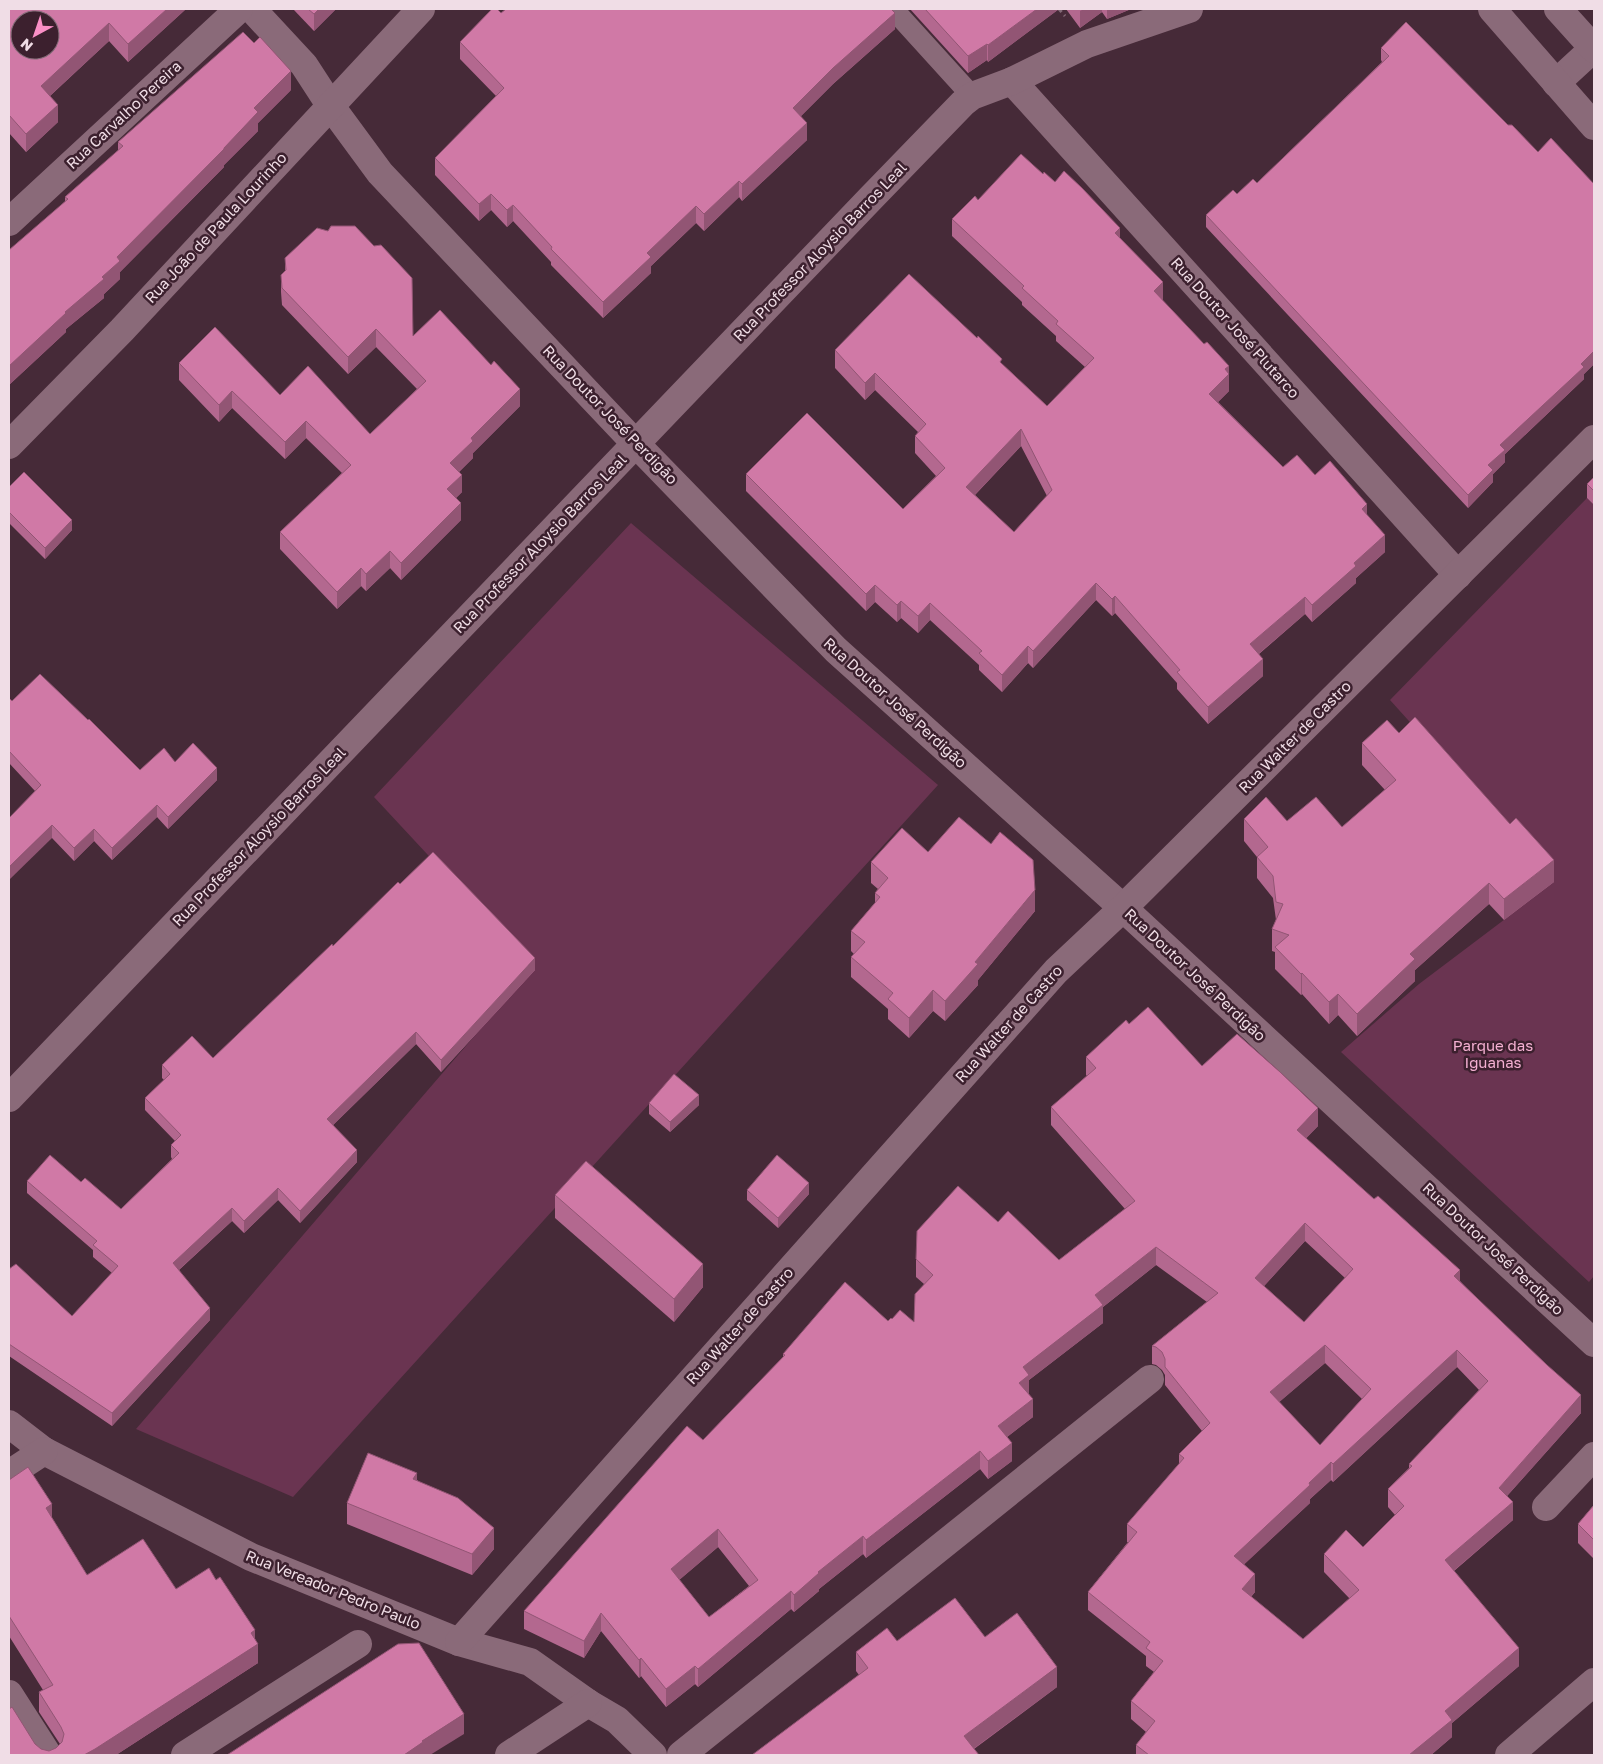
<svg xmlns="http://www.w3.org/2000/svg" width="1603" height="1764" viewBox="0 0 1603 1764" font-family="'Golos Text',sans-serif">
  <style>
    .green { fill: #6a3451 }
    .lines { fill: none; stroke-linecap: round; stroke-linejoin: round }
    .path { stroke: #826976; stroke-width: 3; stroke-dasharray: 4 4; stroke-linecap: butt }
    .service { stroke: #8a6a79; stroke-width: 21 }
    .minor { stroke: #8a6a79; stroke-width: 28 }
    .secondary { stroke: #8a6a79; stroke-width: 28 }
    .wall { fill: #b3688f; fill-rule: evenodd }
    .shaded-wall { fill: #925574 }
    .building { fill: #d079a6; stroke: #925574; fill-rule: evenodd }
    .labels { text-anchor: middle; stroke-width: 5; stroke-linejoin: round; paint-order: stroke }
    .street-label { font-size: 15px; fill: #f0dde6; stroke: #3c202e }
    .park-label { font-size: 15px; fill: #f5b0d2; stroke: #3c202e }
  </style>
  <rect width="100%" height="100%" fill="#462a38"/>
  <g class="green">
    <polygon points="1587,498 1594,505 1594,1276 1589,1282 1341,1052 1419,984 1554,882 1390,700"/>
    <polygon points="631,523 938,785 293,1497 136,1429 533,968 374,797"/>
  </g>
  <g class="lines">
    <polyline class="path" points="1059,9 1065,16"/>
    <polyline class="service" points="893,9 972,96"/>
    <g class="minor">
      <polyline points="252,9 304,65 330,105 380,173 636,444 836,650 1123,908 1594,1343"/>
      <polyline points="1012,81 1458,575"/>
      <polyline points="1556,83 1594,48"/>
      <polyline points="9,222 239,9"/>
      <polyline points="9,445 122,330 421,9"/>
      <polyline points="9,1098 870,199 963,103 972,96 1012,81 1087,44 1189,9"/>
      <polyline points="9,1424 44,1451 251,1557 459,1642 530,1662 588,1703 617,1720 653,1755"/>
      <polyline points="9,1474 44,1451"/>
      <polyline points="1546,1507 1594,1456"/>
      <polyline points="459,1642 1056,971 1123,908 1594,439"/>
      <polyline points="9,1694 48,1755"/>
      <polyline points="185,1755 358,1644"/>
      <polyline points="509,1755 588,1703"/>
      <polyline points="681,1755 1150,1379"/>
      <polyline points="1509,1755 1594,1682"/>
    </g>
    <g class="secondary">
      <polyline points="1492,9 1594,126"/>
      <polyline points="1558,9 1594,49"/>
    </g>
  </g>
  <g class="wall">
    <polygon points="9,9 186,9 128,62 109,41 50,96 58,122 26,152 9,133"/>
    <polygon points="293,9 336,9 314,31"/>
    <polygon points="910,9 1059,9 988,62 987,60 968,73"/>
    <polygon points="1066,9 1131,9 1107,19 1102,12 1080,28"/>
    <polygon points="501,13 895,29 833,84 801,116 807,140 742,201 739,197 704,231 696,223 651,266 651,273 603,318 551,265 551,262 513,221 507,227 491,210 479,221 435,175 435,158 496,96 460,59 460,42"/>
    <polygon points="1381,48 1508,125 1538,152 1594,184 1594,364 1584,374 1584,379 1505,454 1505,462 1493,474 1493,482 1468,508 1206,227 1206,215 1237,194 1257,183 1382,62 1381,60"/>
    <polygon points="291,90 258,123 258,131 224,165 224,167 120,272 120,279 104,294 104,298 66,329 66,332 9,385 9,250 65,202 65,197 118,151 118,142"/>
    <path d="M1043,174L1055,182L1120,238L1163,299L1162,300L1204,344L1229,366V391L1218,402L1283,467L1315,475L1367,515L1385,552L1356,578V583L1312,622L1305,614L1259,654L1263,676L1208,724L1177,689V683L1115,613L1112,616L1096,600L1033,668L1028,663L1002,692L979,670V665L930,620L918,633L901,618L897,622L875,602L866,611L746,491V474L903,509L936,476L915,453V436L918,432L875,390L865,400L835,368V350L1002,364L1047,406L1085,367L1056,341V336L1022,305V302L952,236V219L978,200ZM1021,446L1047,496L1014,532L975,495Z"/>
    <polygon points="285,258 413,336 520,406 473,453 473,458 459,472 462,492 456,498 461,520 401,580 390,568 366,591 361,586 337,609 280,549 280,532 342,473 306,438 285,459 232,408 219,422 179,380 179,363 280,395 370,434 417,389 376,347 348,374 282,305 281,292 281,275 285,271"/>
    <polygon points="1594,477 1594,505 1587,498 1587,484"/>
    <polygon points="9,487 72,530 45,559 9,523"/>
    <polygon points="9,698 12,701 140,770 175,762 217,780 168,829 157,817 112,860 94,841 74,861 52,838 35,791 9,763"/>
    <polygon points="1399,733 1554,882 1504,920 1489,904 1415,970 1415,981 1357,1036 1338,1015 1329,1024 1302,994 1301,995 1275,969 1275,952 1272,951 1272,929 1276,920 1273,898 1257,878 1257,857 1244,841 1244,819 1287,821 1342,827 1385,790 1362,765 1362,743"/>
    <polygon points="928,852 1035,911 978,980 978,985 945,1021 933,1011 909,1038 888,1019 888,1009 851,977 851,957 854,954 851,951 851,931 875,903 875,893 878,889 871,883 871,862"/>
    <polygon points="400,884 535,970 441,1072 416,1044 333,1125 357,1162 300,1223 278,1200 244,1233 232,1221 179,1270 210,1320 112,1426 9,1356 9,1269 72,1316 112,1273 93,1257 93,1250 27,1193 27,1181 81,1182 121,1209 172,1159 171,1157 171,1145 175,1141 145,1110 145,1098 164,1080 162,1078 162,1065 213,1058"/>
    <path d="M1129,1024L1202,1066L1318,1126L1306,1138L1460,1281L1581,1413L1507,1496L1513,1520L1454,1571L1519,1666L1452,1723V1737L1431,1755H1136V1745L1146,1732L1131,1719V1701L1154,1672L1146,1666V1656L1088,1610V1592L1128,1542H1127V1524L1179,1464V1454L1202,1431L1165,1385V1375L1162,1370L1156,1365L1152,1364V1346L1207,1302L1156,1265L1103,1307V1323L1029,1380V1393L1028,1394L1033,1417L1007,1437L1012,1461L988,1479L980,1469L866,1558L863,1554L819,1589V1591L794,1612L791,1609L698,1687L695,1684L666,1707L641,1676L639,1678L601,1631L584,1658L524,1629V1611L703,1440L783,1358V1354L888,1321L892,1319L914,1322L924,1284L916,1277V1259L998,1222L1059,1260L1125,1209L1051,1125V1107L1087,1076L1086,1075V1057ZM1305,1241L1345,1278L1304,1322L1264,1286ZM1325,1363L1362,1399L1320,1445L1279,1402ZM1457,1367L1479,1390L1409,1464V1468L1388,1489V1507L1395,1515L1363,1547L1324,1554V1572L1350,1599L1303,1639L1251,1597L1255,1592L1244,1564L1310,1503V1499L1331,1480L1333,1482ZM718,1547L749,1586L709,1617L679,1580Z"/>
    <polygon points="649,1103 699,1105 670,1132 649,1114"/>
    <polygon points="747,1190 809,1194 778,1228 747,1200"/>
    <polygon points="555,1195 703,1287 674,1322 555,1218"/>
    <polygon points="9,1480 52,1518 87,1575 176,1589 216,1580 255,1638 258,1663 116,1755 9,1755 35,1744 41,1749 49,1751 56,1748 60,1744 39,1712 39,1692 43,1690 9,1636"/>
    <polygon points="417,1480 494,1549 472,1575 347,1524 347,1503"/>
    <polygon points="1594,1505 1594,1559 1578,1543 1578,1524"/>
    <polygon points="985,1637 1057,1687 974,1749 859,1675 856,1671 856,1652 897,1641"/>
  </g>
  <g class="shaded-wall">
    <polygon points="167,9 186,9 128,62 128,44"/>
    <polygon points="319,9 336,9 314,31 314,14"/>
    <polygon points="1037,9 1059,9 988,62 988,45"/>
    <polygon points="1084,9 1102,9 1102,12 1080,28 1080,11"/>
    <polygon points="1107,9 1131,9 1107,19"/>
    <polygon points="895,13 895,29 833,84 793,124 793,108 833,68"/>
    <polygon points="109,23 109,41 41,104 41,86"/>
    <polygon points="987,44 987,60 968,73 968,56"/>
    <polygon points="291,71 291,90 258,123 258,131 224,165 224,167 120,272 120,279 104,294 104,298 66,329 66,332 9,385 9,366 65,312 102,277 117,257 224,148 254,108"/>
    <polygon points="58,105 58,122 26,152 26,134"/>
    <polygon points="807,123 807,140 742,201 742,184"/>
    <polygon points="739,181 739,197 704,231 704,214"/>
    <polygon points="491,194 491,210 479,221 479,204"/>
    <polygon points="513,205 513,221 507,227 507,210"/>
    <polygon points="696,206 696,223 651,266 651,273 603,318 603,302 647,253"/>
    <polygon points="1120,228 1120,245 1115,233"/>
    <polygon points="1163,282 1163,299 1154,308 1154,291"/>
    <polygon points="376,329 376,347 348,374 348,357"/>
    <polygon points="1594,351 1594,364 1584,374 1584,379 1505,454 1505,462 1493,474 1493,482 1468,508 1468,495 1488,465 1500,445"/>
    <polygon points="1229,366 1229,391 1209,411 1209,394 1225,369"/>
    <polygon points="875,373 875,390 865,400 865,383"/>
    <polygon points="520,389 520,406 473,453 473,458 450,480 450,463 471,438"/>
    <polygon points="232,391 232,408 219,422 219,405"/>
    <polygon points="306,421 306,438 285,459 285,442"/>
    <polygon points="1021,429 1021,446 966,504 966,487"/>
    <polygon points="462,475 462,492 447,506 447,489"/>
    <polygon points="461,503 461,520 401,580 401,563"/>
    <polygon points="1367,504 1367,521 1362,509"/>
    <polygon points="72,520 72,530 45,559 45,548"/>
    <polygon points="1385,535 1385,552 1356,578 1356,583 1312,622 1312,605 1354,563"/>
    <polygon points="390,551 390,568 366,591 366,574"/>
    <polygon points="361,568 361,586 337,609 337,592"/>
    <polygon points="1096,583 1096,600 1033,668 1033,651"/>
    <polygon points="875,585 875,602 866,611 866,594"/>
    <polygon points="1115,596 1115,613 1112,616 1112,599"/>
    <polygon points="1305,597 1305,614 1250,661 1250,644"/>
    <polygon points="901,601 901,618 897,622 897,605"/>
    <polygon points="930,603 930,620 918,633 918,616"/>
    <polygon points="1028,646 1028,663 1002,692 1002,675"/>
    <polygon points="1263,659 1263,676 1208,724 1208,707"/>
    <polygon points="217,768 217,780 168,829 168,817"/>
    <polygon points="157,805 157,817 112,860 112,848"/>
    <polygon points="52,825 52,838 9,880 9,867"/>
    <polygon points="94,829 94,841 74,861 74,848"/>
    <polygon points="1554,860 1554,882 1504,920 1504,899"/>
    <polygon points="1489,883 1489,904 1415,970 1415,981 1357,1036 1357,1014 1410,954"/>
    <polygon points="1035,890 1035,911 978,980 978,985 945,1021 945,1001 975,962"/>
    <polygon points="535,958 535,970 441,1072 441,1060"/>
    <polygon points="1302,973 1302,994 1301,995 1301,974"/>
    <polygon points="933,990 933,1011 909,1038 909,1018"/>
    <polygon points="1338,994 1338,1015 1329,1024 1329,1002"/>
    <polygon points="416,1032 416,1044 327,1131 327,1119"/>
    <polygon points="699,1095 699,1105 670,1132 670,1122"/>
    <polygon points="1318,1108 1318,1126 1297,1148 1297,1130"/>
    <polygon points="357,1150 357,1162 300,1223 300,1211"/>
    <polygon points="809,1183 809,1194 778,1228 778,1218"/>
    <polygon points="278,1188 278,1200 244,1233 244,1221"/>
    <polygon points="232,1208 232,1221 173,1275 173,1263"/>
    <polygon points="1305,1223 1305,1241 1255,1296 1255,1278"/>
    <polygon points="1156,1247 1156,1265 1103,1307 1103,1323 1029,1380 1029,1393 1019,1401 1019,1383 1023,1367 1095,1295"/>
    <polygon points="703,1264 703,1287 674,1322 674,1299"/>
    <polygon points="1460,1270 1460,1288 1454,1276"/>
    <polygon points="210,1308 210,1320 112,1426 112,1413"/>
    <polygon points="1325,1345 1325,1363 1270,1410 1270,1392"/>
    <polygon points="1457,1350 1457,1367 1333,1482 1333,1464"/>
    <polygon points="1581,1395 1581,1413 1499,1505 1499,1488"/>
    <polygon points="1033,1399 1033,1417 998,1444 998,1426"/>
    <polygon points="1012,1443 1012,1461 988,1479 988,1461"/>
    <polygon points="980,1451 980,1469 866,1558 866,1540"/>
    <polygon points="1331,1462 1331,1480 1310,1499 1310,1503 1234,1574 1234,1556"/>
    <polygon points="417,1473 417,1494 413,1479"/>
    <polygon points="1513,1502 1513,1520 1445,1578 1445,1560"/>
    <polygon points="52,1504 52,1524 46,1508"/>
    <polygon points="494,1528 494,1549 472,1575 472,1554"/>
    <polygon points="718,1529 718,1547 671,1587 671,1569"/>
    <polygon points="863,1536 863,1554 819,1589 819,1591 794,1612 794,1595 818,1572"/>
    <polygon points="1255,1574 1255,1592 1242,1607 1242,1589"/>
    <polygon points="791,1591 791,1609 698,1687 698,1669"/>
    <polygon points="601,1613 601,1631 584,1658 584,1641"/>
    <polygon points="255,1630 255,1646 258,1644 258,1663 116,1755 84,1755"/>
    <polygon points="1519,1648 1519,1666 1452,1723 1452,1737 1431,1755 1409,1755 1445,1711"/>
    <polygon points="641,1658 641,1676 639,1678 639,1660"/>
    <polygon points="695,1666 695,1684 666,1707 666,1689"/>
    <polygon points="1057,1667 1057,1687 965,1755 964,1736"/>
    <polygon points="464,1714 464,1734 430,1755 404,1755 422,1741"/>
  </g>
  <g class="building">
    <path d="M9,9H167L128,44L109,23L41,86L58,105L26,134L9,115ZM20,20H50V50H20Z"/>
    <polygon points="308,9 319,9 314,14"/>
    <polygon points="492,9 497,9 501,13 506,9 891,9 895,13 833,68 793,108 807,123 742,184 739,181 704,214 696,206 647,253 651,257 603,302 551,249 552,247 513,205 507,210 491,194 479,204 435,158 504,88 460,42"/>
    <polygon points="925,9 1037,9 988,45 987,44 968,56"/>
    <polygon points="1406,22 1508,125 1512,125 1538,152 1551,138 1594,184 1594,351 1581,364 1584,367 1500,445 1505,450 1488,465 1493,470 1468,495 1206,215 1233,190 1237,194 1253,179 1257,183 1334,109 1389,56 1381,48"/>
    <polygon points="243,32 254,43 260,37 291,71 254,108 258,112 224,148 224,149 117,257 120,261 102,277 104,279 65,312 66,313 9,366 9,250 68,199 65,197 123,146 118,142"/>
    <path d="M1021,154L1043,174L1044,172L1055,182L1064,171L1082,188L1120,228L1115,233L1163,282L1154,291L1204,344L1207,342L1229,366L1225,369L1229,374L1209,394L1283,467L1297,455L1315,475L1330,461L1367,504L1362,509L1385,535L1354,563L1356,566L1312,605L1305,597L1250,644L1263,659L1208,707L1177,672L1180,670L1115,596L1112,599L1096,583L1033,651L1028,646L1002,675L979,653L982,651L930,603L918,616L901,601L897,605L875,585L866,594L746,474L807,413L903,509L945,468L915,436L926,424L875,373L865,383L835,350L909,274L977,338L978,336L1002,359L1000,362L1047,406L1094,358L1056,324L1058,321L1022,288L1024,286L952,219L975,196L978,200ZM1021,429L1052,490L1014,532L966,487Z"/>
    <polygon points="331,226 355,226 374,246 381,245 412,278 413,336 440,310 491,365 494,361 520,389 471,438 473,441 450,463 462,475 447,489 461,503 401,563 390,551 366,574 361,568 337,592 280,532 351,465 306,421 285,442 232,391 219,405 179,363 215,327 280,395 308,366 370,434 426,381 376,329 348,357 282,288 281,275 286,270 285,258 317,228 328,231"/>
    <polygon points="24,472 72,520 45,548 9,512 9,487"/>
    <polygon points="1594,477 1594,491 1587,484"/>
    <polygon points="40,674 88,720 89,719 140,770 164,748 175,762 193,743 217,768 168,817 157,805 112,848 94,829 74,848 52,825 9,867 9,818 41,785 9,751 9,698 12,701"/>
    <polygon points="1415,717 1510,824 1516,818 1554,860 1504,899 1489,883 1410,954 1415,959 1357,1014 1338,994 1329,1002 1302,973 1301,974 1275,947 1289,935 1272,929 1283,904 1276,902 1273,876 1257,857 1268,847 1244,819 1266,797 1287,821 1316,797 1342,827 1396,780 1362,743 1387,720 1399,733"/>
    <polygon points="959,817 991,844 1000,832 1033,860 1035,890 975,962 978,964 945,1001 933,990 909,1018 888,999 893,993 851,957 865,942 851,931 880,897 875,893 888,878 871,862 902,828 928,852"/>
    <polygon points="433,852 535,958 441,1060 416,1032 327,1119 357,1150 300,1211 278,1188 244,1221 232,1208 173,1263 210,1308 112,1413 9,1344 9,1269 16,1264 72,1316 118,1266 93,1245 97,1241 27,1181 50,1155 81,1182 85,1178 121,1209 179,1153 171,1145 181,1135 145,1098 170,1074 162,1065 192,1036 213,1058 332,944 333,946 398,882 400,884"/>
    <path d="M1148,1007L1202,1066L1237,1034L1280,1072L1318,1108L1297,1130L1374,1199L1378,1196L1460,1270L1454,1276L1547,1365L1581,1395L1499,1488L1513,1502L1445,1560L1519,1648L1445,1711L1452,1720L1409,1755H1149L1136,1745L1155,1721L1131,1701L1163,1661L1146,1648L1150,1642L1088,1592L1137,1532L1127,1524L1184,1458L1179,1454L1210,1423L1165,1367V1359L1162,1352L1156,1347L1152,1346L1218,1293L1156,1247L1095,1295L1103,1305L1023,1367L1029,1375L1019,1383L1033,1399L998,1426L1012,1443L988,1461L980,1451L866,1540L863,1536L818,1572L819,1573L794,1595L791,1591L698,1669L695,1666L666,1689L641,1658L639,1660L601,1613L584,1641L524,1611L687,1426L703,1440L785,1355L783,1354L845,1282L888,1321L891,1318L892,1319L900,1310L914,1322L915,1294L933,1275L916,1259L917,1231L958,1186L998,1222L1008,1211L1059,1260L1135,1201L1051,1107L1096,1068L1086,1057L1126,1020L1129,1024ZM1305,1223L1353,1269L1304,1322L1255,1278ZM1325,1345L1371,1389L1320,1445L1270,1392ZM1457,1350L1488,1381L1409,1464L1412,1466L1388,1489L1404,1506L1363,1547L1346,1530L1324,1554L1359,1590L1303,1639L1242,1589L1255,1574L1234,1556L1310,1485L1309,1483L1331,1462L1333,1464ZM718,1529L758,1580L709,1617L671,1569Z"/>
    <polygon points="674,1074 699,1095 670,1122 649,1103"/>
    <polygon points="777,1155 809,1183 778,1218 747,1190"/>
    <polygon points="586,1161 703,1264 674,1299 555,1195"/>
    <polygon points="368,1453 417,1473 413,1479 458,1498 494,1528 472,1554 347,1503"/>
    <polygon points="28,1467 52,1504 46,1508 87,1575 143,1539 176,1589 209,1568 216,1580 220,1577 255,1630 251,1633 258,1644 95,1749 84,1755 9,1755 9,1709 12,1707 35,1744 41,1749 49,1751 56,1748 62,1742 64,1734 61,1727 39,1692 53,1685 9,1616 9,1480"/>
    <polygon points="1594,1505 1594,1540 1578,1524"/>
    <polygon points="955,1598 985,1637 1017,1613 1057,1667 964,1736 979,1755 752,1755 868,1668 856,1652 887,1628 897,1641"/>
    <polygon points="419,1643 464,1714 422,1741 423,1742 404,1755 227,1755 398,1644"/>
  </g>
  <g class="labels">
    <g class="street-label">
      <text transform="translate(124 115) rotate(-43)" y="5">Rua Carvalho Pereira</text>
      <text transform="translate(216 228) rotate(-47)" y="5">Rua João de Paula Lourinho</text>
      <text transform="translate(820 252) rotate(-46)" y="5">Rua Professor Aloysio Barros Leal</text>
      <text transform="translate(1235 328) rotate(48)" y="5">Rua Doutor José Plutarco</text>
      <text transform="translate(610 415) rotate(46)" y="5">Rua Doutor José Perdigão</text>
      <text transform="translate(540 544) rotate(-46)" y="5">Rua Professor Aloysio Barros Leal</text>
      <text transform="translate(895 703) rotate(42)" y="5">Rua Doutor José Perdigão</text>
      <text transform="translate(1295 737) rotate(-45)" y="5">Rua Walter de Castro</text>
      <text transform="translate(259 837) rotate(-46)" y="5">Rua Professor Aloysio Barros Leal</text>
      <text transform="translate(1195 975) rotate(43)" y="5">Rua Doutor José Perdigão</text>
      <text transform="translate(1009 1024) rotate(-48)" y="5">Rua Walter de Castro</text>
      <text transform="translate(1493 1249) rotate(43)" y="5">Rua Doutor José Perdigão</text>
      <text transform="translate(740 1326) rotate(-48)" y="5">Rua Walter de Castro</text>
      <text transform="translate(333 1590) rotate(22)" y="5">Rua Vereador Pedro Paulo</text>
    </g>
    <g class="park-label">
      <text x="1493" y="1051">Parque das<tspan x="1493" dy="17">Iguanas</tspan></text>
    </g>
  </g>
  <rect width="1603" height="1764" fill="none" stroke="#f0dde6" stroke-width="20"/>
  <g transform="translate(35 35) rotate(220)"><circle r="24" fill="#3c202e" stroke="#846c78"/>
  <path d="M0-4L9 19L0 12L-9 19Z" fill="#fa8fc6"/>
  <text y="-8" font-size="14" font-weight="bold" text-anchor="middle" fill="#f0dde6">N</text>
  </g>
</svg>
